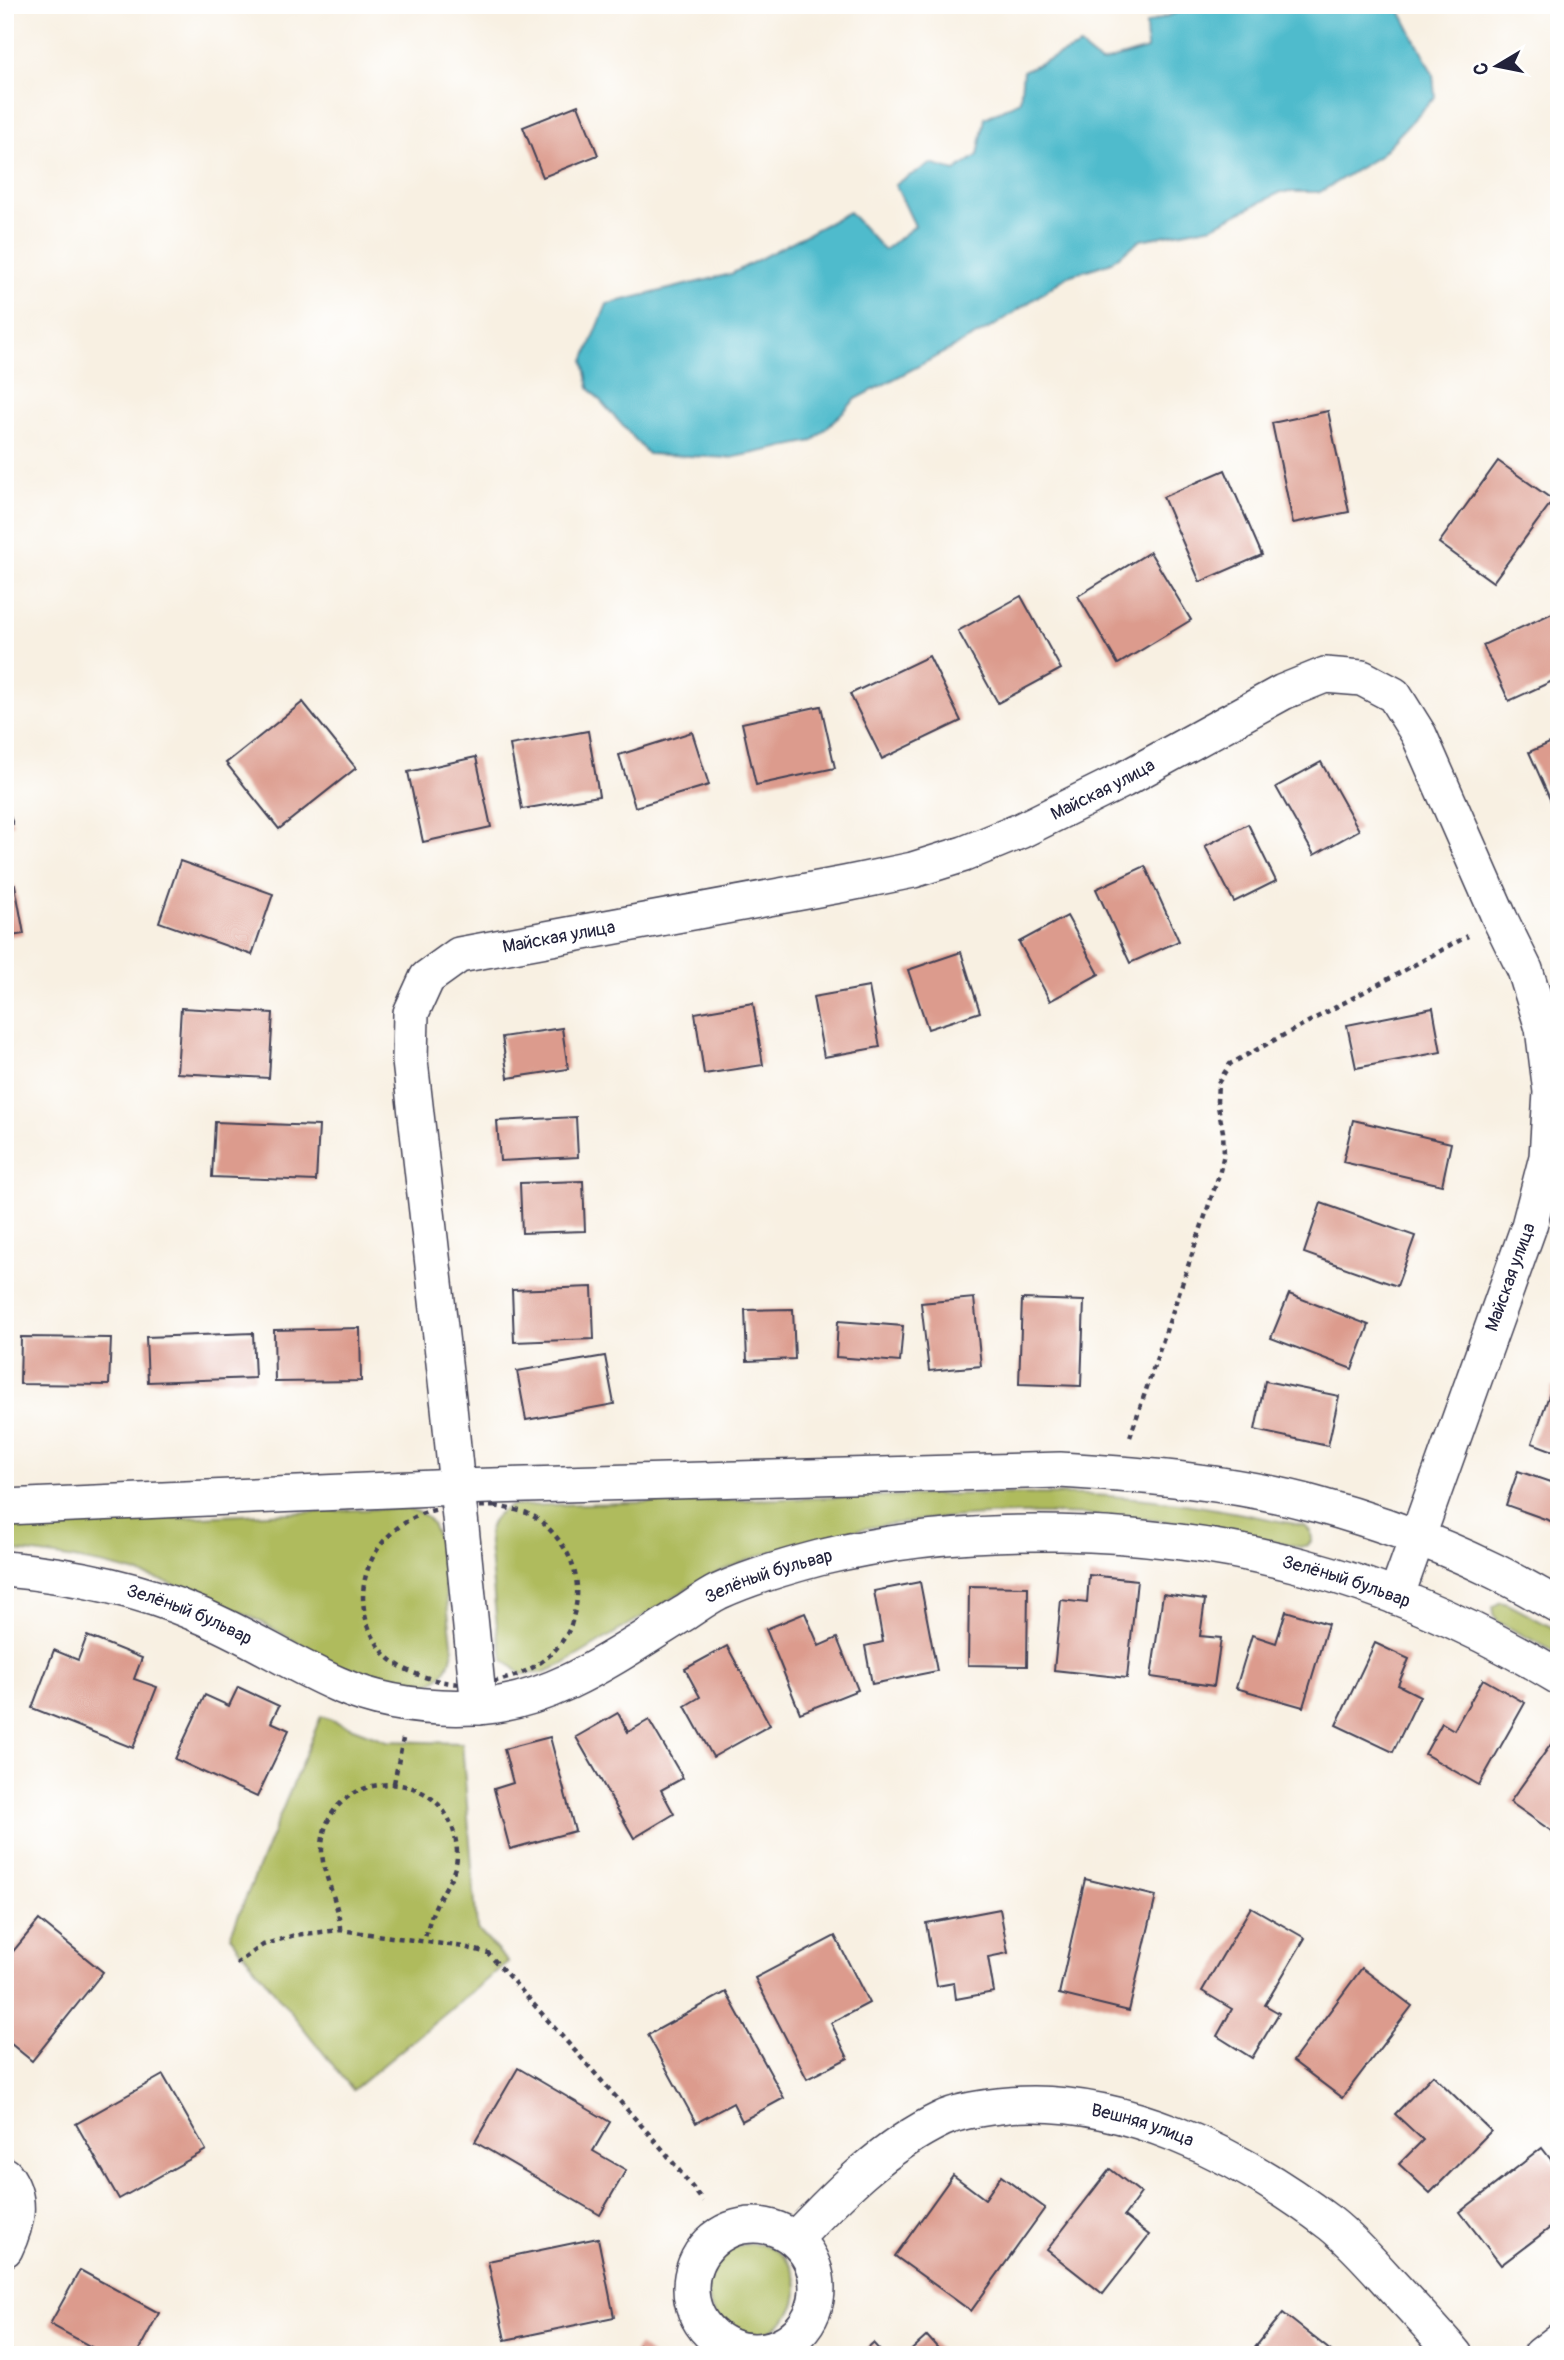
<svg xmlns="http://www.w3.org/2000/svg" width="1564" height="2360" viewBox="0 0 1564 2360" font-family="Pangolin,sans-serif">
  <style>
    .green { fill: #afbb5d; stroke: #686e4c; stroke-width: 2 }
    .water { fill: #50bbcc; stroke: #396e84; stroke-width: 2 }
    .building { fill: #dc9b8d }
    .lines { fill: none; stroke-linecap: round; stroke-linejoin: round }
    .minor-casing { stroke: #424154; stroke-width: 38 }
    .path { stroke: #424154; stroke-width: 4.5; stroke-dasharray: 5 5; stroke-linecap: butt }
    .minor { stroke: #fff; stroke-width: 35 }
    .labels { text-anchor: middle; stroke-width: 5; stroke-linejoin: round; paint-order: stroke }
    .street-label { font-size: 18px; fill: #22223b; stroke: #fff }
  </style>
  <rect width="100%" height="100%" fill="#fff"/>
  <filter id="ink" filterUnits="userSpaceOnUse"><feTurbulence type="fractalNoise" baseFrequency=".0143" numOctaves="2"/><feDisplacementMap in="SourceGraphic" scale="14" xChannelSelector="R" yChannelSelector="G"/><feConvolveMatrix kernelMatrix="1 2 1 2 8 2 1 2 1" color-interpolation-filters="sRGB"/></filter>
  <filter id="wash" filterUnits="userSpaceOnUse"><feTurbulence type="fractalNoise" baseFrequency=".00686" numOctaves="4" result="noise"/><feDisplacementMap in="SourceGraphic" scale="28" xChannelSelector="R" yChannelSelector="G"/><feGaussianBlur stdDeviation="1.57" result="paint"/><feColorMatrix in="noise" values="0 0 0 0 0 0 0 0 0 0 0 0 0 0 0 0 0 1.4 0 .05"/><feComposite in="paint" operator="in"/></filter>
  <g filter="url(#wash)">
    <rect width="100%" height="100%" fill="#f8f0e2"/>
    <g class="green">
      <path d="M967,1494C1023,1494 1079,1493 1135,1498C1192,1503 1249,1515 1305,1526L1311,1532L1312,1540L1308,1545L1300,1547C1245,1535 1189,1523 1133,1518C993,1506 842,1517 712,1575C694,1583 678,1595 662,1605C628,1625 595,1645 562,1665L542,1673L521,1674L504,1660L498,1637L488,1534C491,1519 497,1513 511,1506Z"/>
      <path d="M397,1508C423,1509 431,1516 439,1541L453,1650C448,1682 423,1691 394,1685C343,1674 300,1642 255,1619C177,1579 92,1557 5,1550V1526Z"/>
      <polygon points="1500,1602 1508,1604 1559,1631 1559,1654 1498,1622 1493,1615 1493,1607"/>
      <polygon points="321,1716 387,1741 462,1743 477,1929 508,1962 353,2090 230,1936"/>
      <circle cx="752" cy="2289" r="45"/>
    </g>
    <polygon class="water" points="1197,5 1397,5 1433,74 1435,97 1379,156 1320,192 1281,192 1213,226 1141,240 1109,263 1068,276 994,326 856,399 813,441 730,458 648,454 589,388 584,361 607,304 731,274 849,212 884,250 915,226 895,184 931,164 955,171 978,155 985,118 1020,101 1023,71 1080,46 1101,63 1147,49 1146,24"/>
    <g id="blocks">
      <g class="building">
        <polygon points="578,105 598,155 543,177 523,127"/>
        <polygon points="1328,411 1349,512 1293,523 1272,423"/>
        <polygon points="1498,461 1553,500 1493,582 1439,543"/>
        <polygon points="1225,470 1262,555 1200,582 1163,497"/>
        <polygon points="1150,552 1191,620 1118,664 1078,596"/>
        <polygon points="1021,596 1061,669 998,703 958,631"/>
        <polygon points="1559,610 1559,678 1509,701 1483,645"/>
        <polygon points="929,656 961,721 882,759 850,694"/>
        <polygon points="303,702 356,768 279,829 226,763"/>
        <polygon points="821,706 835,768 756,785 742,723"/>
        <polygon points="588,731 599,796 522,809 510,745"/>
        <polygon points="692,732 709,785 635,807 619,755"/>
        <polygon points="1559,739 1559,804 1553,806 1529,752"/>
        <polygon points="476,757 491,827 423,842 408,772"/>
        <polygon points="1321,762 1359,830 1314,855 1276,787"/>
        <polygon points="5,803 13,824 5,827"/>
        <polygon points="1248,824 1276,881 1234,902 1205,846"/>
        <polygon points="180,861 273,894 252,955 159,922"/>
        <polygon points="1145,866 1179,941 1130,963 1096,889"/>
        <polygon points="15,885 24,934 5,937 5,887"/>
        <polygon points="1067,916 1099,974 1050,1001 1019,942"/>
        <polygon points="961,952 980,1012 928,1029 908,970"/>
        <polygon points="869,987 880,1047 824,1057 813,997"/>
        <polygon points="753,1003 763,1065 704,1074 695,1013"/>
        <polygon points="181,1008 273,1013 269,1078 177,1073"/>
        <polygon points="1433,1008 1441,1052 1356,1068 1347,1025"/>
        <polygon points="562,1028 568,1069 508,1078 502,1037"/>
        <polygon points="576,1117 578,1157 500,1161 497,1121"/>
        <polygon points="1353,1120 1451,1143 1442,1185 1343,1162"/>
        <polygon points="215,1122 319,1126 316,1181 212,1177"/>
        <polygon points="583,1181 585,1231 522,1233 520,1183"/>
        <polygon points="1321,1203 1415,1236 1397,1286 1304,1253"/>
        <polygon points="592,1287 594,1339 514,1342 512,1290"/>
        <polygon points="1289,1294 1369,1325 1352,1369 1271,1338"/>
        <polygon points="974,1298 981,1366 929,1371 921,1303"/>
        <polygon points="1022,1299 1084,1301 1081,1386 1019,1384"/>
        <polygon points="793,1309 795,1359 747,1361 745,1310"/>
        <polygon points="838,1321 903,1326 900,1362 836,1357"/>
        <polygon points="360,1328 361,1381 275,1382 274,1330"/>
        <polygon points="253,1333 255,1378 148,1382 146,1337"/>
        <polygon points="21,1337 111,1338 109,1385 20,1384"/>
        <polygon points="605,1356 614,1404 526,1420 517,1371"/>
        <polygon points="1265,1381 1339,1396 1328,1446 1255,1430"/>
        <polygon points="1552,1387 1559,1389 1559,1453 1532,1443"/>
        <polygon points="1518,1471 1559,1485 1559,1524 1506,1505"/>
        <polygon points="1089,1575 1137,1580 1127,1678 1054,1670 1061,1600 1087,1603"/>
        <polygon points="920,1582 937,1671 872,1684 865,1646 883,1642 874,1591"/>
        <polygon points="969,1586 1028,1587 1027,1666 968,1665"/>
        <polygon points="1163,1594 1205,1600 1200,1636 1221,1638 1214,1686 1151,1677"/>
        <polygon points="1286,1611 1328,1624 1303,1707 1236,1688 1252,1635 1276,1643"/>
        <polygon points="805,1613 819,1646 837,1638 858,1690 800,1713 766,1629"/>
        <polygon points="87,1636 142,1658 134,1679 157,1687 133,1748 32,1708 54,1650 78,1660"/>
        <polygon points="1375,1643 1409,1659 1398,1685 1420,1696 1393,1752 1336,1725"/>
        <polygon points="727,1646 770,1725 713,1757 685,1706 700,1697 685,1669"/>
        <polygon points="1483,1679 1525,1703 1479,1785 1425,1754 1442,1723 1454,1730"/>
        <polygon points="238,1687 279,1706 271,1722 289,1730 257,1797 175,1759 205,1695 229,1706"/>
        <polygon points="618,1713 628,1732 649,1720 683,1778 661,1790 674,1814 634,1838 576,1737"/>
        <polygon points="1559,1733 1559,1833 1557,1835 1510,1802"/>
        <polygon points="550,1737 575,1831 510,1849 494,1789 513,1783 504,1749"/>
        <polygon points="1085,1879 1156,1896 1129,2011 1059,1994"/>
        <polygon points="1251,1907 1305,1938 1265,2005 1279,2013 1252,2058 1217,2036 1232,2009 1202,1991"/>
        <polygon points="1000,1909 1008,1953 988,1957 994,1992 956,1999 954,1983 937,1986 926,1923"/>
        <polygon points="39,1920 103,1972 32,2061 5,2039 5,1961"/>
        <polygon points="835,1936 869,2003 831,2023 848,2058 807,2079 755,1978"/>
        <polygon points="1362,1968 1412,2006 1342,2098 1293,2061"/>
        <polygon points="726,1992 784,2098 742,2121 733,2103 696,2123 648,2035"/>
        <polygon points="518,2068 610,2122 593,2151 626,2170 600,2215 475,2142"/>
        <polygon points="163,2075 206,2150 119,2199 76,2124"/>
        <polygon points="1433,2075 1491,2131 1430,2193 1399,2164 1423,2140 1395,2114"/>
        <polygon points="1542,2148 1559,2170 1559,2221 1501,2265 1460,2212"/>
        <polygon points="1110,2169 1141,2193 1124,2216 1149,2235 1103,2294 1047,2250"/>
        <polygon points="953,2175 985,2199 1001,2176 1045,2208 971,2311 895,2256"/>
        <polygon points="598,2238 614,2317 505,2340 488,2261"/>
        <polygon points="80,2270 159,2313 136,2355 106,2355 50,2324"/>
        <polygon points="1283,2313 1336,2355 1249,2355"/>
        <polygon points="927,2336 944,2355 906,2355"/>
        <polygon points="873,2343 884,2355 860,2355"/>
        <polygon points="639,2345 652,2355 632,2355"/>
        <polygon points="5,2346 19,2355 5,2355"/>
      </g>
    </g>
  </g>
  <g filter="url(#ink)">
    <use href="#blocks" fill-opacity="0" stroke="#424154" stroke-width="2"/>
    <g class="lines">
      <g class="minor-casing">
        <g id="minor">
          <path d="M5,1507L457,1487L1060,1470C1146,1475 1235,1482 1318,1505C1376,1521 1434,1542 1488,1568C1512,1579 1535,1593 1559,1606"/>
          <path id="s1" d="M5,1569C71,1575 137,1588 197,1614C246,1634 289,1663 337,1684C379,1703 429,1709 475,1707C553,1703 618,1654 683,1614C694,1607 706,1598 718,1592C750,1577 785,1567 819,1558C970,1521 1152,1526 1302,1566C1392,1590 1479,1629 1559,1677"/>
          <path id="s2" d="M479,1707L449,1407L410,1061L411,1013L427,978L459,955L845,884L913,870L964,854L1020,831L1123,780L1283,692L1325,675L1362,678L1394,695L1419,735L1500,919L1525,970L1543,1028L1551,1092L1547,1157L1529,1226L1396,1597"/>
          <path d="M5,2175C23,2199 17,2224 5,2249"/>
          <circle cx="754" cy="2288" r="63"/>
          <path id="s3" d="M795,2239C838,2193 885,2146 942,2119C959,2111 981,2108 999,2106C1116,2092 1241,2155 1331,2224C1351,2240 1370,2261 1387,2280C1410,2305 1433,2329 1455,2355"/>
          <polyline points="1541,2355 1559,2341"/>
        </g>
      </g>
      <g class="path">
        <polyline points="1130,1437 1219,1175 1224,1154 1223,1132 1217,1101 1218,1083 1230,1064 1468,936"/>
        <path d="M495,1506C505,1508 517,1510 527,1513C543,1520 556,1535 565,1549C576,1567 580,1589 575,1610C573,1616 572,1624 569,1630C545,1677 483,1692 435,1680C417,1675 397,1668 384,1653C345,1606 363,1541 417,1516C438,1505 472,1507 495,1506Z"/>
        <polyline points="394,1783 403,1739"/>
        <path d="M340,1930C340,1901 321,1876 322,1847C325,1765 453,1760 457,1852C458,1870 446,1886 438,1901C431,1914 428,1927 424,1941"/>
        <polyline points="236,1964 263,1945 295,1935 340,1930 464,1947 488,1953 664,2151 703,2201"/>
      </g>
      <use href="#minor" class="minor"/>
    </g>
  </g>
  <g class="labels">
    <g class="street-label">
      <text dy="6" stroke="none"><textPath href="#s2" startOffset="1444">Майская улица</textPath></text>
      <text dy="6" stroke="none"><textPath href="#s2" startOffset="877">Майская улица</textPath></text>
      <text transform="translate(1510 1277) rotate(-70)" y="6">Майская улица</text>
      <text dy="6" stroke="none"><textPath href="#s1" startOffset="821">Зелёный бульвар</textPath></text>
      <text dy="6" stroke="none"><textPath href="#s1" startOffset="1409">Зелёный бульвар</textPath></text>
      <text dy="6" stroke="none"><textPath href="#s1" startOffset="191">Зелёный бульвар</textPath></text>
      <text dy="6" stroke="none"><textPath href="#s3" startOffset="396">Вешняя улица</textPath></text>
    </g>
  </g>
  <rect width="1564" height="2360" fill="none" stroke="#fff" stroke-width="28"/>
  <g transform="translate(1497 66) rotate(260)" stroke="#ffffff" stroke-width="5" paint-order="stroke">
  <path d="M0-5L12 26L0 18L-12 26Z" fill="#22223b"/>
  <text y="-10" font-size="19" font-weight="bold" text-anchor="middle" fill="#22223b">С</text>
  </g>
</svg>
